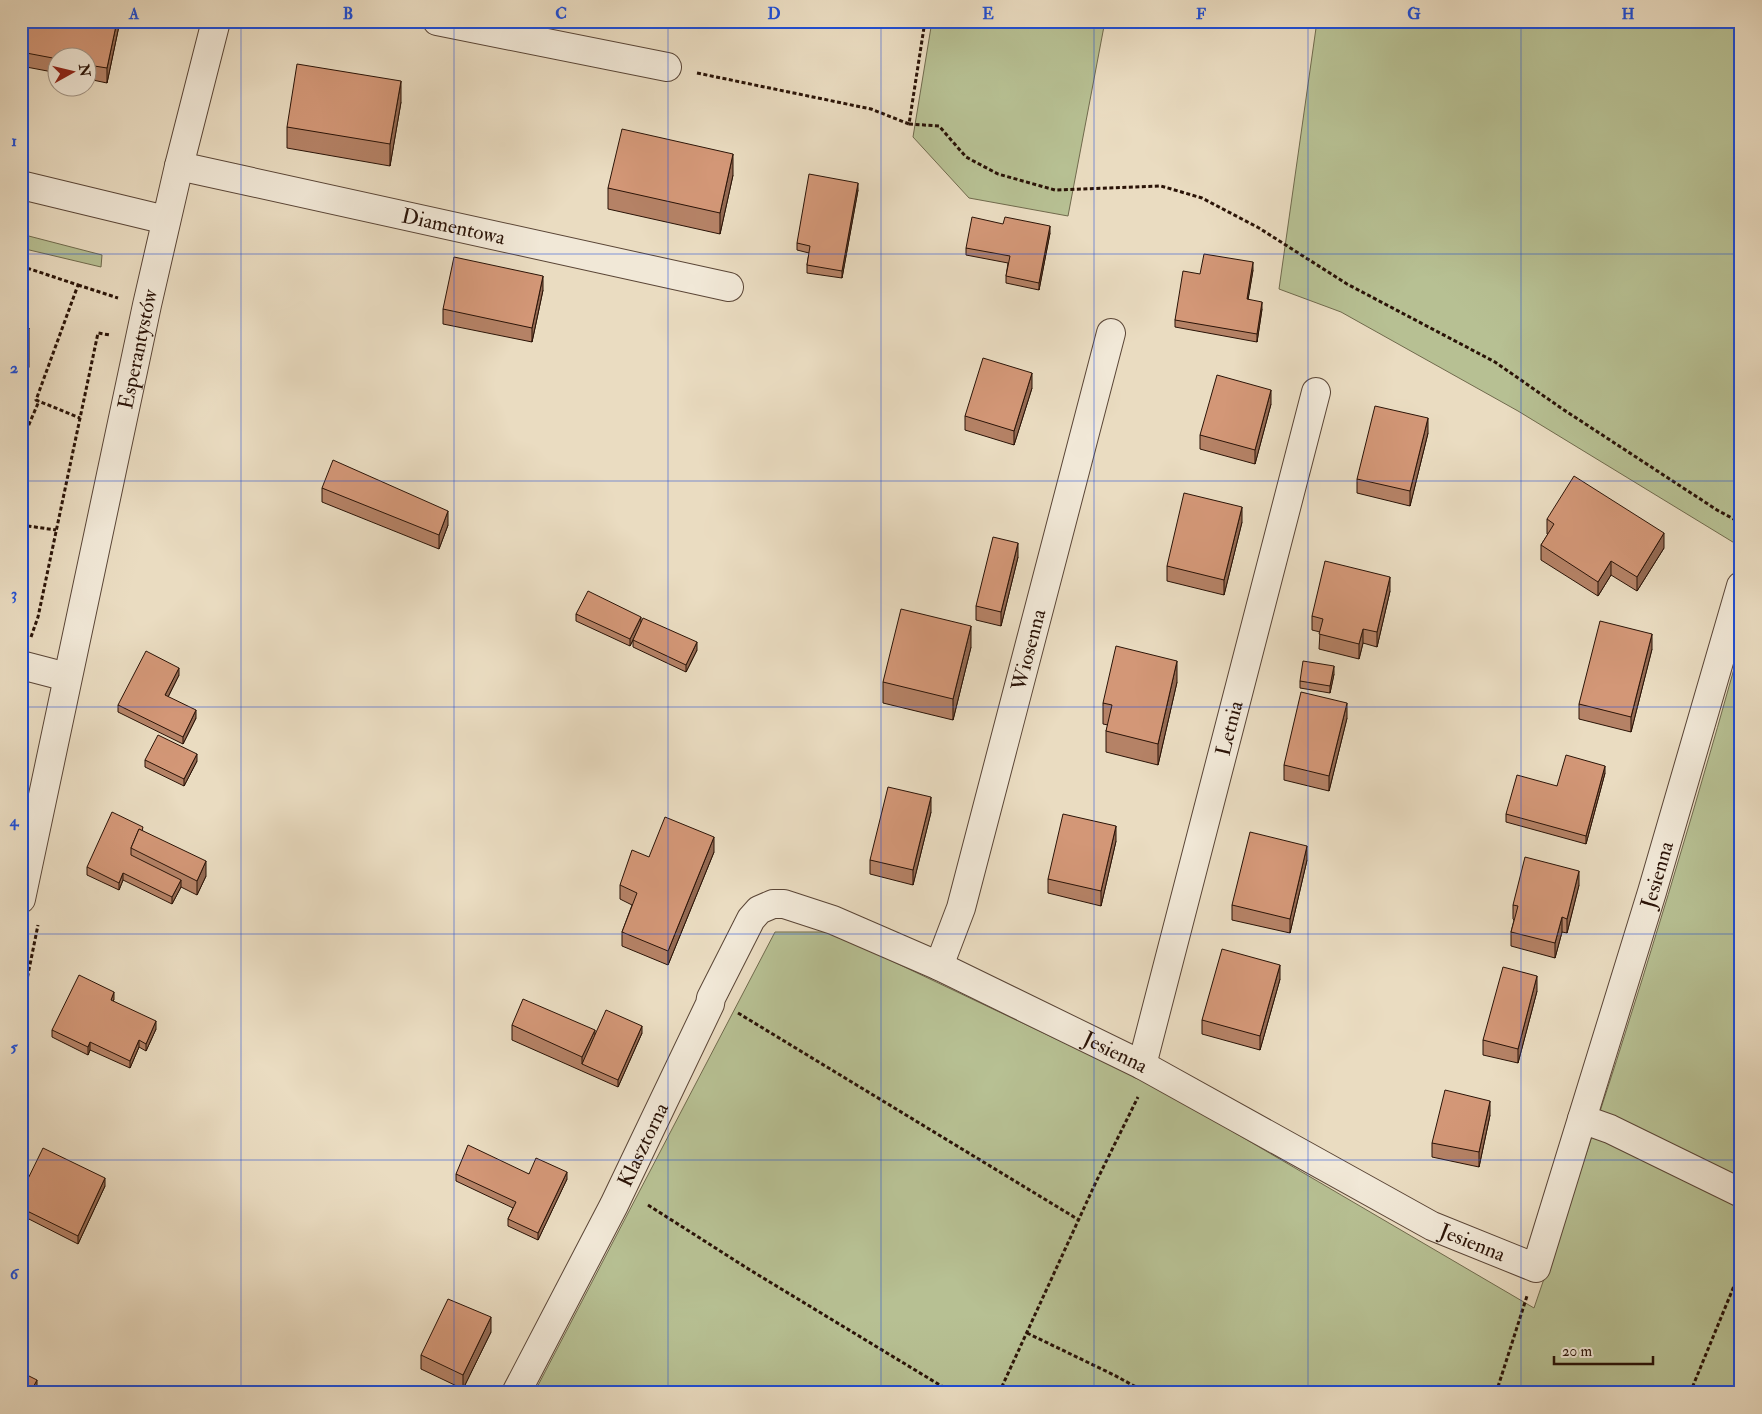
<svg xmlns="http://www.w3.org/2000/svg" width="1762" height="1414" viewBox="0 0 1762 1414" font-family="'IM FELL Double Pica',serif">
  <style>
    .green { fill: #b7c093; stroke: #706a4d }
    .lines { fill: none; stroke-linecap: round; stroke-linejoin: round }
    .minor-casing { stroke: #5a4536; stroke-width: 30 }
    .path { stroke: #2a1307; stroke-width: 3; stroke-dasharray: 4 2.5; stroke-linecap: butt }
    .minor { stroke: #f1e8d7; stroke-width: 28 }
    .wall { fill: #b58266; stroke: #2a1307 }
    .shaded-wall { fill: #946a53; stroke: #2a1307 }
    .building { fill: #d39777; stroke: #2a1307 }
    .grid { fill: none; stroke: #1d4ed8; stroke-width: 1; stroke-opacity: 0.55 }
    .labels { text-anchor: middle; stroke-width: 4.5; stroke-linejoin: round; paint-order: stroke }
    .street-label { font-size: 21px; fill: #2a1307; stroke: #f1e8d7 }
    .neatline { fill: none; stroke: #1d4ed8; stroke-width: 2 }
    .grid-label { font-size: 16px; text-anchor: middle; font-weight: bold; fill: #1d4ed8 }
  </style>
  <rect width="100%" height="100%" fill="#eadcc1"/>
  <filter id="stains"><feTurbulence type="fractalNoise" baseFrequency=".004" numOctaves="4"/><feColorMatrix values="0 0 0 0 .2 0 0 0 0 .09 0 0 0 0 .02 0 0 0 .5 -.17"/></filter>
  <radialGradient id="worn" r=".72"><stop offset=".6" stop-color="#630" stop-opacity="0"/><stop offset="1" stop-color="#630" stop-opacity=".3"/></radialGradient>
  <g class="green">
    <polygon points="932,21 1105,21 1068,216 969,198 913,137"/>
    <polygon points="1317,21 1741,21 1741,547 1518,411 1341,312 1279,289"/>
    <polygon points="21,234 102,255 101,267 21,248"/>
    <path d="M1741,644V1393H534L775,932H831L1155,1086L1534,1308C1610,1089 1679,867 1741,644Z"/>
  </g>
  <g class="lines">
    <g class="minor-casing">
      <g id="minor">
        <polyline points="437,21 667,67"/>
        <path id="s1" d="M179,166L729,287"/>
        <polyline points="21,185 166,220"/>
        <polyline points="21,665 67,677"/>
        <path id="s2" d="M21,899L147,305L179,166L216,21"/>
        <path id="s3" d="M939,966L961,908L1111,333"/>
        <path id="s4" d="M1142,1065L1316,392"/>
        <polyline points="1582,1119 1610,1129 1741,1193"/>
        <path id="s5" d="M516,1393L614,1205L710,1004L711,998L751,919L759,910L773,904H784L833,920L939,966L1142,1065L1432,1226L1536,1268L1652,892L1741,586"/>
      </g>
    </g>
    <g class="path">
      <polyline points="697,73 871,109 909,124 925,21"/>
      <polyline points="909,124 939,126 966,157 998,174 1055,190 1161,186 1202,198 1259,228 1347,284 1495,362 1561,408 1717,510 1741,523"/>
      <polyline points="21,266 78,285 36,400 80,418"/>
      <polyline points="78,285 118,298"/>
      <polyline points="21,443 39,401"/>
      <polyline points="21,525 56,530"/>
      <polyline points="31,637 38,617 98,333 110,335"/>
      <polyline points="21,1009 38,925"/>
      <polyline points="738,1013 1079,1220"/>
      <polyline points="648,1205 750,1270 953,1393"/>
      <polyline points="1027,1333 1114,1375 1147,1393"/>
      <polyline points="999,1393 1095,1184 1138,1097"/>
      <polyline points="1496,1393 1527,1296"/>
      <polyline points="1690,1393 1741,1269"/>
    </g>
    <use href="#minor" class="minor"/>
  </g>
  <g class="wall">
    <polygon points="21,21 120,21 107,83 88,79 88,58 58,58 58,73 21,66"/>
    <polygon points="401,102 390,166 287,148 287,127"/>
    <polygon points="733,175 720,234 608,209 608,188"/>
    <polygon points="858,190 842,278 807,273 807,265 809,253 797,250 797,243"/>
    <polygon points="1050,233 1039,290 1006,283 1006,276 1008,263 966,255 966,248"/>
    <polygon points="1253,270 1248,299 1262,309 1257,342 1175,327 1175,320 1200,274"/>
    <polygon points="543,290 532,342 443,324 443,309"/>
    <polygon points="1032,388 1014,445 965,430 965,416"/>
    <polygon points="1271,404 1255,464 1200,449 1200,435"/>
    <polygon points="1428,433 1410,506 1357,493 1357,479"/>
    <polygon points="322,488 448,525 439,549 322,502"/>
    <polygon points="1547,519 1664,548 1637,591 1611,575 1598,596 1541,560 1541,545 1548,534 1547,534"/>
    <polygon points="1242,522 1224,595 1167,581 1167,566"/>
    <polygon points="1018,557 1001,626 976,620 976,606"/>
    <polygon points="1390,591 1377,647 1363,643 1359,659 1319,649 1320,632 1312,630 1312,616"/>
    <polygon points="576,614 641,624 697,650 686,672 633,647 633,640 630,646 576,621"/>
    <polygon points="971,647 953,720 883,703 883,682"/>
    <polygon points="1652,649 1631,732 1579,719 1579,704"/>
    <polygon points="1334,674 1330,693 1300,688 1300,681"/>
    <polygon points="179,675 168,697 196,718 183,744 118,712 118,705"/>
    <polygon points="1177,682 1158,765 1106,752 1106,731 1108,725 1103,724 1103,703"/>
    <polygon points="1347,718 1329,791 1284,780 1284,765"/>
    <polygon points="145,760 197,761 184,786 145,767"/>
    <polygon points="1605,773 1586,844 1506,822 1506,814 1557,786"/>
    <polygon points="931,812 913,885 870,874 870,860"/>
    <polygon points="143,831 206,876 197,895 181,887 172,904 123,880 119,890 87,875 87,867"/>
    <polygon points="1116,841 1101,906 1048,893 1048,879"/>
    <polygon points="714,852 668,965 622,946 622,932 632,905 620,899 620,885 649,857"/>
    <polygon points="1307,860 1290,933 1232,920 1232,905"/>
    <polygon points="1579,885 1567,933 1562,932 1555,958 1511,946 1511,932 1514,920 1513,919 1513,905"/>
    <polygon points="1280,979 1260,1050 1202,1034 1202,1020"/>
    <polygon points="1537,991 1518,1063 1483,1055 1483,1040"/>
    <polygon points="114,999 113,1001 156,1029 146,1051 139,1047 130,1068 90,1050 88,1055 52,1037 52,1030"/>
    <polygon points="512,1025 595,1036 642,1033 618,1087 512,1040"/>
    <polygon points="1490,1115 1479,1167 1432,1157 1432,1143"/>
    <polygon points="456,1174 529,1174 567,1179 538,1240 508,1226 508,1219 513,1208 456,1181"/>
    <polygon points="105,1186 78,1244 21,1215 21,1193"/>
    <polygon points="491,1332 463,1389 421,1369 421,1355"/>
  </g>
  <g class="shaded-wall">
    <polygon points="117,21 120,21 107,83 107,68"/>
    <polygon points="401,81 401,102 390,166 390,144"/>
    <polygon points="733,154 733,175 720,234 720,213"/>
    <polygon points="858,183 858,190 842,278 842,271"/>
    <polygon points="1050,226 1050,233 1039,290 1039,283"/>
    <polygon points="1253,262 1253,270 1247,306 1247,299"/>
    <polygon points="22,264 22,302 21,305 21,267"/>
    <polygon points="543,276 543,290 532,342 532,328"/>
    <polygon points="1262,302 1262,309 1257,342 1257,334"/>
    <polygon points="29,328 29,367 21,385 21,347"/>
    <polygon points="1032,373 1032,388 1014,445 1014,431"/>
    <polygon points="1271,390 1271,404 1255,464 1255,450"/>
    <polygon points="1428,418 1428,433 1410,506 1410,491"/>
    <polygon points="1242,507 1242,522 1224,595 1224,580"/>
    <polygon points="448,511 448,525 439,549 439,535"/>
    <polygon points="1664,533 1664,548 1637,591 1637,577"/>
    <polygon points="1018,543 1018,557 1001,626 1001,612"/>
    <polygon points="1611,561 1611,575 1598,596 1598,582"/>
    <polygon points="1390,577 1390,591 1377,647 1377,632"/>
    <polygon points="641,617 641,624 630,646 630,639"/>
    <polygon points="971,626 971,647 953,720 953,699"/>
    <polygon points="1363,629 1363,643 1359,659 1359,644"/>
    <polygon points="1652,634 1652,649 1631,732 1631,717"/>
    <polygon points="697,642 697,650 686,672 686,665"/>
    <polygon points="1177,661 1177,682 1158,765 1158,744"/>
    <polygon points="1334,666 1334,674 1330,693 1330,686"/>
    <polygon points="179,668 179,675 165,703 165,695"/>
    <polygon points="1347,703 1347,718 1329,791 1329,776"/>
    <polygon points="196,710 196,718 183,744 183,737"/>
    <polygon points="197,754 197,761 184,786 184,779"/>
    <polygon points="1605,766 1605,773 1586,844 1586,836"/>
    <polygon points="931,797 931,812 913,885 913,870"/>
    <polygon points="1116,826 1116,841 1101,906 1101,891"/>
    <polygon points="714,837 714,852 668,965 668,951"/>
    <polygon points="1307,846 1307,860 1290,933 1290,919"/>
    <polygon points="206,861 206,876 197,895 197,881"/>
    <polygon points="1579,871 1579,885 1567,933 1567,919"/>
    <polygon points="123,873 123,880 119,890 119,883"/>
    <polygon points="181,880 181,887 172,904 172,897"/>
    <polygon points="1562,917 1562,932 1555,958 1555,943"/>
    <polygon points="1280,965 1280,979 1260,1050 1260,1036"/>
    <polygon points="1537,976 1537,991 1518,1063 1518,1049"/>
    <polygon points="114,992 114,999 111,1007 111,1000"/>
    <polygon points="156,1021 156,1029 146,1051 146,1044"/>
    <polygon points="642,1026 642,1033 618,1087 618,1080"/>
    <polygon points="595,1030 595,1044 582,1064 582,1057"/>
    <polygon points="139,1040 139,1047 130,1068 130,1061"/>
    <polygon points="90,1042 90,1050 88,1055 88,1047"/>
    <polygon points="1490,1101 1490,1115 1479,1167 1479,1152"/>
    <polygon points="567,1172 567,1179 538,1240 538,1233"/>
    <polygon points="105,1178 105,1186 78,1244 78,1236"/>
    <polygon points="491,1317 491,1332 463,1389 463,1375"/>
    <polygon points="37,1380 37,1393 30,1393"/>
  </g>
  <g class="building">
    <polygon points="21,21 117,21 107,68 88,65 88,58 58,58 58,59 21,52"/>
    <polygon points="297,64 401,81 390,144 287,127"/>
    <polygon points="622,129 733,154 720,213 608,188"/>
    <polygon points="809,174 858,183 842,271 807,265 810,246 797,243"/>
    <polygon points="972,217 1003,224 1005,217 1050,226 1039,283 1006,276 1010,256 966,248"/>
    <polygon points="1204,254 1253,262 1247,299 1262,302 1257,334 1175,320 1183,271 1200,274"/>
    <polygon points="454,257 543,276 532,328 443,309"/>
    <polygon points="21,325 29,328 21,347"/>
    <polygon points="983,358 1032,373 1014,431 965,416"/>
    <polygon points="1217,375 1271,390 1255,450 1200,435"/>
    <polygon points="1375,406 1428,418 1410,491 1357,479"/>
    <polygon points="333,460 448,511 439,535 322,488"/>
    <polygon points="1574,476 1664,533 1637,577 1611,561 1598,582 1541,545 1554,524 1547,519"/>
    <polygon points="1184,493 1242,507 1224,580 1167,566"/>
    <polygon points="993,537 1018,543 1001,612 976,606"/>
    <polygon points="1325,561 1390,577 1377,632 1363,629 1359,644 1319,634 1323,619 1312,616"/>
    <polygon points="588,591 641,617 630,639 576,614"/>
    <polygon points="901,609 971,626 953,699 883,682"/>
    <polygon points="643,618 697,642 686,665 633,640"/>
    <polygon points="1600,621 1652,634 1631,717 1579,704"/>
    <polygon points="1116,646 1177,661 1158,744 1106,731 1112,705 1103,703"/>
    <polygon points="146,651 179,668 165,695 196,710 183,737 118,705"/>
    <polygon points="1303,661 1334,666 1330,686 1300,681"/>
    <polygon points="1301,692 1347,703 1329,776 1284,765"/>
    <polygon points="158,735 197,754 184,779 145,760"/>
    <polygon points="1566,755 1605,766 1586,836 1506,814 1517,775 1557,786"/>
    <polygon points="888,787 931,797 913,870 870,860"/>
    <polygon points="112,812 143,827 142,831 139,829 131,848 131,855 181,880 172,897 123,873 119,883 87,867"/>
    <polygon points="1063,814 1116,826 1101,891 1048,879"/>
    <polygon points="665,817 714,837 668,951 622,932 637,893 620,885 632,850 649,857"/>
    <polygon points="139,829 206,861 197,881 131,848"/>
    <polygon points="1250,832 1307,846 1290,919 1232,905"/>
    <polygon points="1525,857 1579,871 1567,919 1562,917 1555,943 1511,932 1518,906 1513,905"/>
    <polygon points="1222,949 1280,965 1260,1036 1202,1020"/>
    <polygon points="1503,967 1537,976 1518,1049 1483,1040"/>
    <polygon points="79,975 114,992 111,1000 156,1021 146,1044 139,1040 130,1061 90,1042 88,1047 52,1030"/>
    <polygon points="523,999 595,1030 582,1057 512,1025"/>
    <polygon points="606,1010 642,1026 618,1080 582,1064"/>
    <polygon points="1445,1090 1490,1101 1479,1152 1432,1143"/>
    <polygon points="468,1145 529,1174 536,1158 567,1172 538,1233 508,1219 516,1202 456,1174"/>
    <polygon points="43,1148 105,1178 78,1236 21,1208 21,1193"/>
    <polygon points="448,1299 491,1317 463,1375 421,1355"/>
    <polygon points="21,1372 37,1380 30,1393 21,1393"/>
  </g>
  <path class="grid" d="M241,21V1393M454,21V1393M668,21V1393M881,21V1393M1094,21V1393M1308,21V1393M1521,21V1393M21,254H1741M21,481H1741M21,707H1741M21,934H1741M21,1160H1741"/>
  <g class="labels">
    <g class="street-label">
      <text dy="7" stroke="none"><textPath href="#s1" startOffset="281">Diamentowa</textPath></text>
      <text dy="7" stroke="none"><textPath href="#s2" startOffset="562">Esperantystów</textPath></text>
      <text dy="7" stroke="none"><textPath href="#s3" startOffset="329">Wiosenna</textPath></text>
      <text dy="7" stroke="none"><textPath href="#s4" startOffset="348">Letnia</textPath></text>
      <text dy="7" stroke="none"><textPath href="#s5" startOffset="1816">Jesienna</textPath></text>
      <text dy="7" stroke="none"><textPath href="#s5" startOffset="931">Jesienna</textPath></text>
      <text dy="7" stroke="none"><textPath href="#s5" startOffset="279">Klasztorna</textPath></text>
      <text dy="7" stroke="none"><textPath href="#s5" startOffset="1336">Jesienna</textPath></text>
    </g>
  </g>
  <rect width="1762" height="1414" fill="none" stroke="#eadcc1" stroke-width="55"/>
  <g transform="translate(72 72) rotate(82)"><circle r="24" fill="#f1e8d7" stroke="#a19384"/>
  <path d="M0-4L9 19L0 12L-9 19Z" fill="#8f2418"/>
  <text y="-8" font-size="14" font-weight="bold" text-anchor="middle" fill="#2a1307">N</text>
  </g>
  <path d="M1554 1356v8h99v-8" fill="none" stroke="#2a1307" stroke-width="2.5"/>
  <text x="1562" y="1356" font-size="15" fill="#2a1307" stroke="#f1e8d7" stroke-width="4" paint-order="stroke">20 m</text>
  <rect x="28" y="28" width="1706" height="1358" class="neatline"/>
  <g class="grid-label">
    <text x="134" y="19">A</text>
    <text x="348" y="19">B</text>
    <text x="561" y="19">C</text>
    <text x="774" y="19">D</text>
    <text x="988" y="19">E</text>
    <text x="1201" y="19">F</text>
    <text x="1414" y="19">G</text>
    <text x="1628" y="19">H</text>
    <text x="14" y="146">1</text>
    <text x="14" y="373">2</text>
    <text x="14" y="599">3</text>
    <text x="14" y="826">4</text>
    <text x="14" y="1052">5</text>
    <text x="14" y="1279">6</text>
  </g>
  <rect width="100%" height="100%" filter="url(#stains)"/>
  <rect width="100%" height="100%" fill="url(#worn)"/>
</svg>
